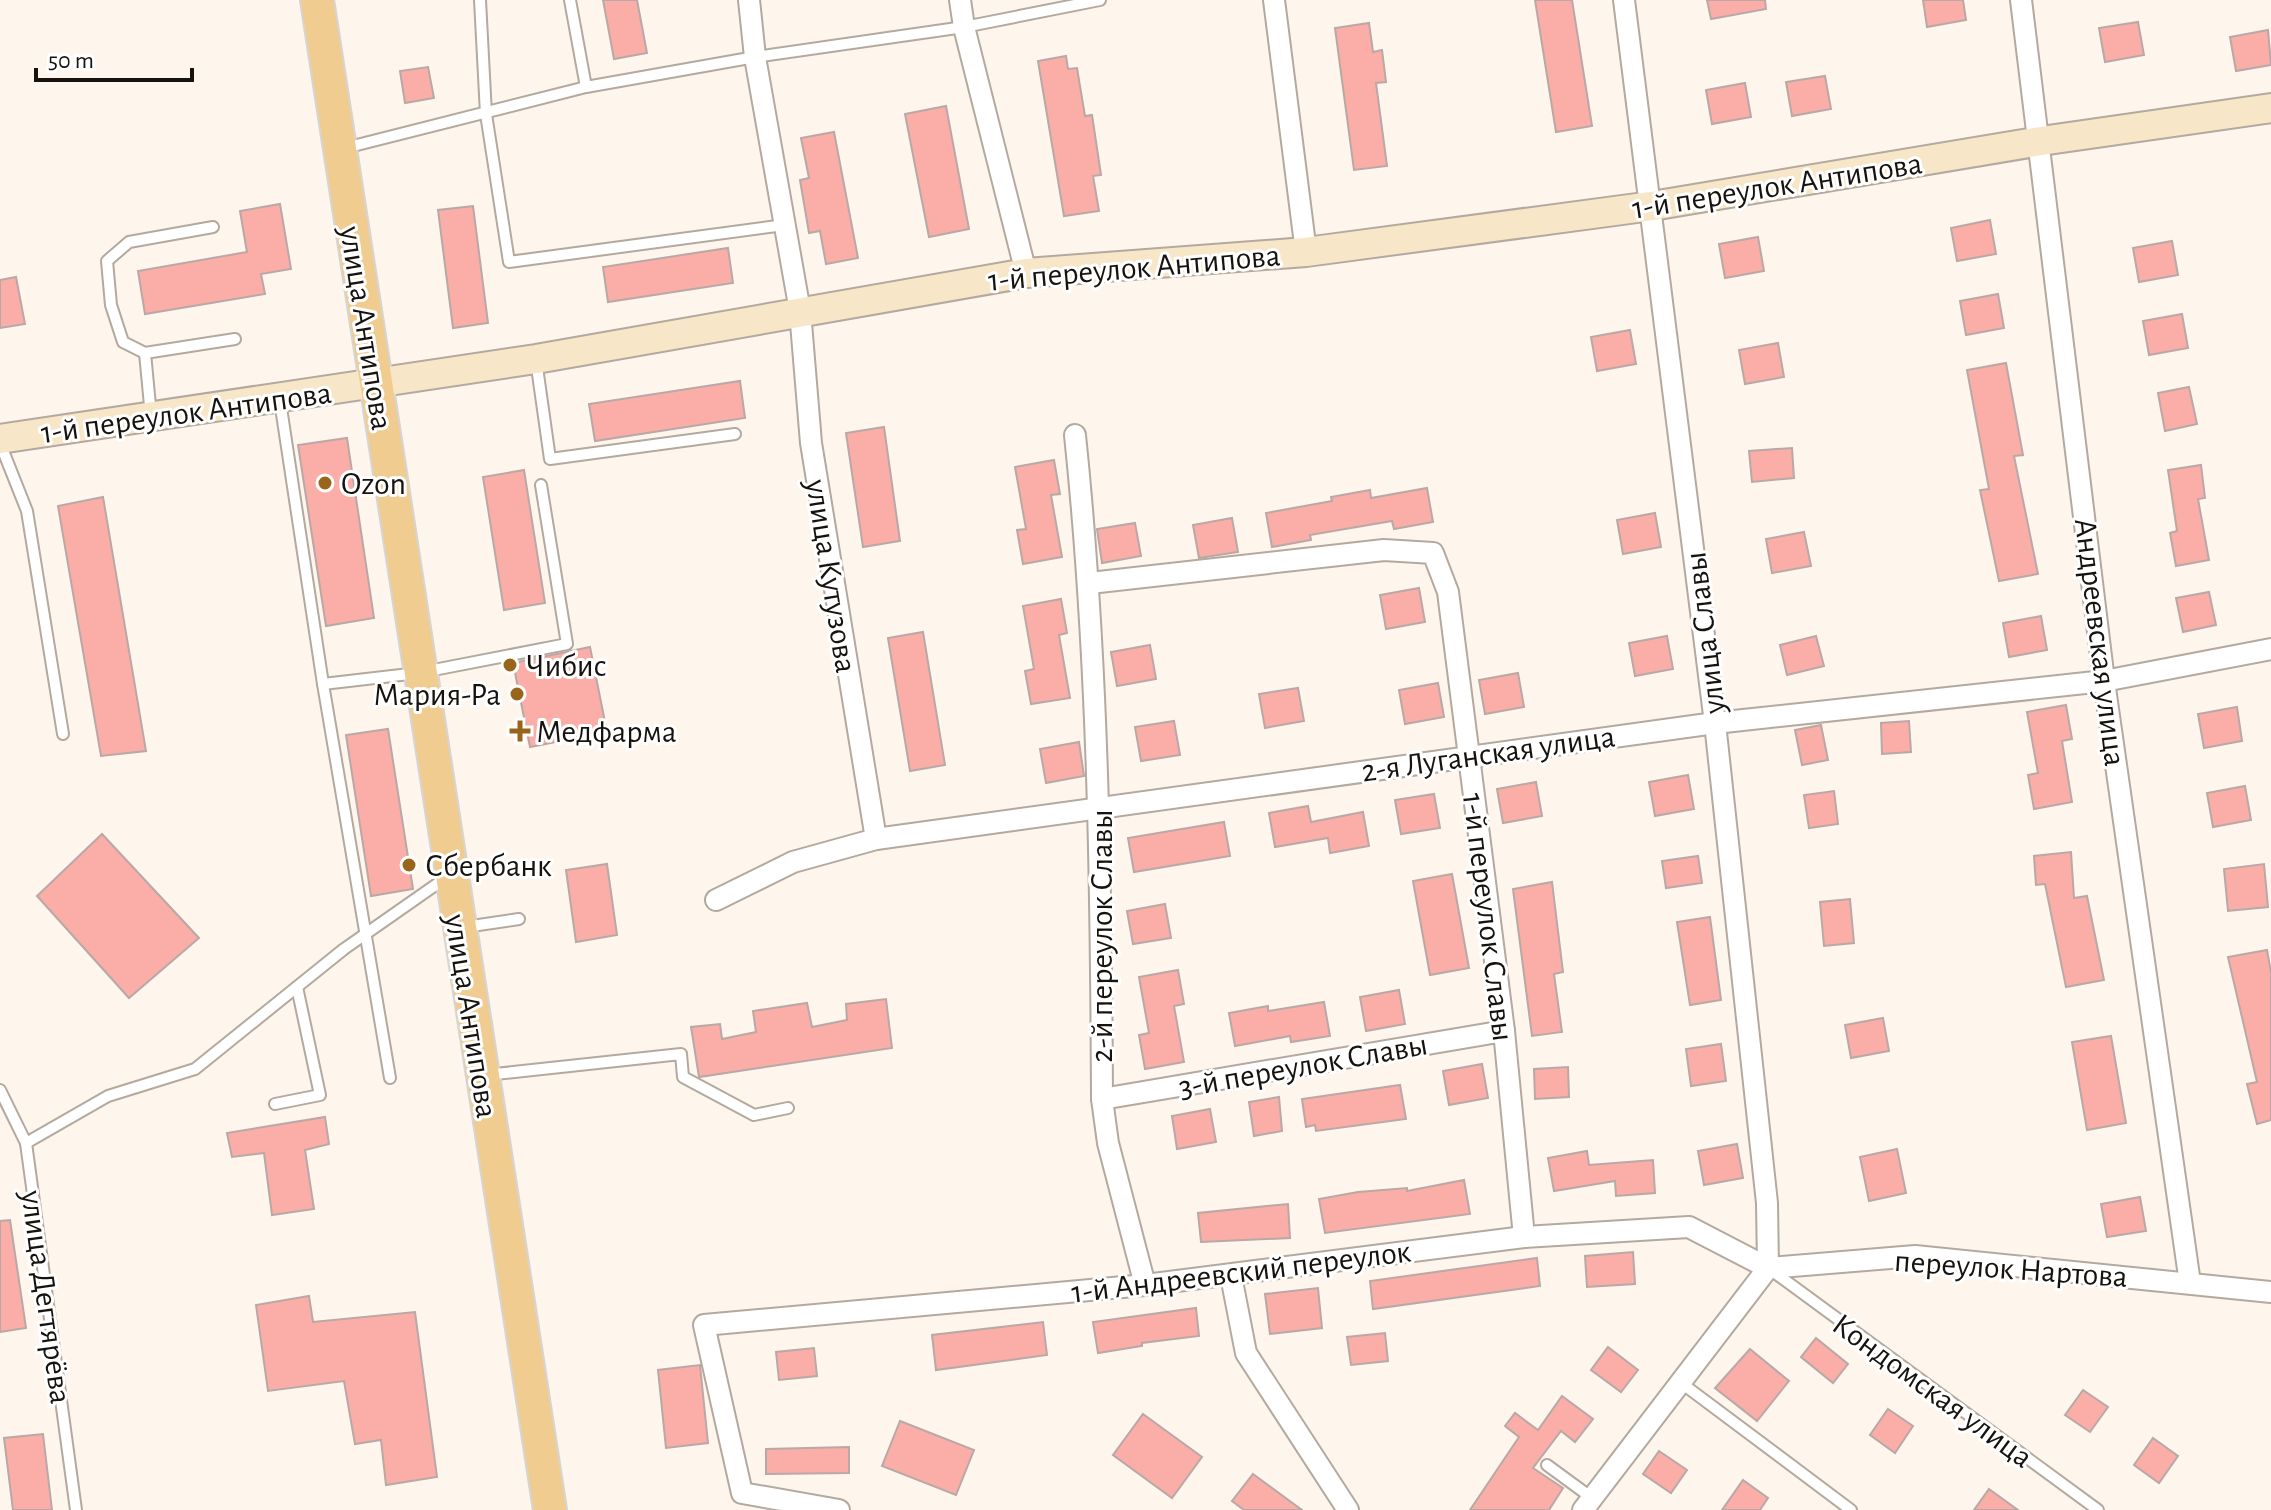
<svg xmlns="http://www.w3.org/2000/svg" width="2271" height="1510" viewBox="0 0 2271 1510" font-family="'Alegreya Sans',sans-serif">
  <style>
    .building { fill: #faaea7; stroke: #b9a8a6; stroke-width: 2 }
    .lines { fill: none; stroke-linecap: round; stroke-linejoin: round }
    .service-casing { stroke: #b3a99e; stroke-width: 14 }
    .minor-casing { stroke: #b3a99e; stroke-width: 24 }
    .secondary-casing { stroke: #b3a99e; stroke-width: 32 }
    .primary-casing { stroke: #d5d5d4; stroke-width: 36 }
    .service { stroke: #fff; stroke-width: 10 }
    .minor { stroke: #fff; stroke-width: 20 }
    .secondary { stroke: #f8e6c8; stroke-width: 28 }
    .primary { stroke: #f1cc91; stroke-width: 32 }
    .poi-dot { fill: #99651b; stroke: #fff; stroke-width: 3 }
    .labels { text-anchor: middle; stroke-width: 6; stroke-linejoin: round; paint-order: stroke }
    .street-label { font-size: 32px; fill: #16130f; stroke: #fff }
    .poi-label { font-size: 32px; fill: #16130f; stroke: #fff; text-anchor: start }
  </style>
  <rect width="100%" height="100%" fill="#fef5ec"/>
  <g class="building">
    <polygon points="603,0 637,0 647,53 614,59"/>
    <polygon points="1535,0 1572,0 1592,126 1556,132"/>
    <polygon points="1707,0 1765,0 1766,9 1711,19"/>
    <polygon points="1923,0 1963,0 1966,20 1927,27"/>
    <polygon points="2138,22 2144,55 2105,62 2099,28"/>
    <polygon points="1369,23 1373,52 1382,50 1386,82 1376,83 1387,166 1354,170 1335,28"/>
    <polygon points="2268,30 2271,65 2236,71 2230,37"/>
    <polygon points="1066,56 1068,69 1077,68 1085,116 1092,115 1101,175 1093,176 1099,211 1064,216 1038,61"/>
    <polygon points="428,67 434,98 405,103 400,71"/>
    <polygon points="1825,76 1831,109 1792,116 1786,82"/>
    <polygon points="1745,83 1751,117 1712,124 1706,90"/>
    <polygon points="946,106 969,229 929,237 905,114"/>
    <polygon points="834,132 858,258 826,264 820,231 809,233 800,180 809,178 801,138"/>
    <polygon points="280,204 291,269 261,274 265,294 145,314 138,271 247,252 240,211"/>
    <polygon points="473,206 488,323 453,328 438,210"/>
    <polygon points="1990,220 1996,254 1957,261 1951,228"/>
    <polygon points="1758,237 1764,271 1725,278 1719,244"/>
    <polygon points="2172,241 2178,275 2139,282 2133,248"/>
    <polygon points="728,248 733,283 608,302 603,267"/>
    <polygon points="16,277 25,324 0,328 0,280"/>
    <polygon points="1998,294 2004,328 1966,335 1960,301"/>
    <polygon points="2182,314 2188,348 2149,355 2143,321"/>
    <polygon points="1630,330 1636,364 1597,371 1591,337"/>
    <polygon points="1778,343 1784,377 1745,384 1739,350"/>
    <polygon points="2006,363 2023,455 2014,456 2038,574 1999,581 1980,490 1989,489 1967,370"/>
    <polygon points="740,381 745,418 595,441 589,404"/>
    <polygon points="2189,387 2197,424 2165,431 2158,393"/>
    <polygon points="884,427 900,541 863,547 846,433"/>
    <polygon points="347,438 374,618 326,626 298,445"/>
    <polygon points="1792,448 1794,478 1752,482 1749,451"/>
    <polygon points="1054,460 1060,494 1051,495 1062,557 1023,564 1017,530 1026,529 1015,467"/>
    <polygon points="2201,465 2205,498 2198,499 2209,560 2176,566 2170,533 2177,531 2168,470"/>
    <polygon points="524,470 545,603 504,610 483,477"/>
    <polygon points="1427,488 1433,522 1394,529 1392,521 1310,535 1311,540 1272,547 1266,513 1332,501 1331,497 1370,490 1371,498"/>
    <polygon points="103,497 146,751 101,756 58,506"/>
    <polygon points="1655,513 1661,547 1623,554 1617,520"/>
    <polygon points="1232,518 1238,552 1199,558 1193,525"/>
    <polygon points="1135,523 1141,556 1102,563 1097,529"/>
    <polygon points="1804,532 1811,566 1772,573 1766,539"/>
    <polygon points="1419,588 1425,622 1386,629 1380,595"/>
    <polygon points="2209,592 2216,625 2183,632 2176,598"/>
    <polygon points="1061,599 1067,633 1059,635 1070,698 1031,704 1025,671 1034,669 1023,606"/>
    <polygon points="2041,616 2047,650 2009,657 2003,623"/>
    <polygon points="923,632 945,765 910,771 888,638"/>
    <polygon points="1667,636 1673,669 1635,676 1629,643"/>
    <polygon points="1816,636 1824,666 1787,675 1780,645"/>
    <polygon points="1150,645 1156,679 1117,686 1111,652"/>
    <polygon points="590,647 607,732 530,747 513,663"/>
    <polygon points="1518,673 1524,707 1485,714 1479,680"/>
    <polygon points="1438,683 1444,717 1405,724 1399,690"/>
    <polygon points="1298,688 1304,721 1265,728 1259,694"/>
    <polygon points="2066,705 2072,739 2062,741 2072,802 2034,809 2028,775 2038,773 2027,712"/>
    <polygon points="2237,707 2242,741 2204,748 2198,714"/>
    <polygon points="1174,721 1180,755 1141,761 1135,727"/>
    <polygon points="1909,721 1911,752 1882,754 1881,723"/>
    <polygon points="1821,725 1828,760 1802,765 1795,730"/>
    <polygon points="388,729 413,889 371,896 346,735"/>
    <polygon points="1079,742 1084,776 1046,783 1040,749"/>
    <polygon points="1688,775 1694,809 1655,816 1649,782"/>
    <polygon points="1536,782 1542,816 1503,823 1497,789"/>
    <polygon points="2245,786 2251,820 2213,827 2207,793"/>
    <polygon points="1834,791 1838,824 1809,828 1804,795"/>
    <polygon points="1434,794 1440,828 1401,834 1395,800"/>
    <polygon points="1308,806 1311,822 1363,812 1369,846 1330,853 1328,838 1275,847 1269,813"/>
    <polygon points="1224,822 1230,856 1134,872 1128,838"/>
    <polygon points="102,834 199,938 129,998 37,896"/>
    <polygon points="2071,852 2074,898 2087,896 2104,980 2066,987 2045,884 2036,885 2034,856"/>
    <polygon points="1698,856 1702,883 1666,888 1662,861"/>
    <polygon points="607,864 617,935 576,942 566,870"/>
    <polygon points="2264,864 2268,907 2228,911 2224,869"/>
    <polygon points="1452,874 1469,968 1430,975 1413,881"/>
    <polygon points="1552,882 1563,972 1554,974 1562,1032 1532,1036 1513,889"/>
    <polygon points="1850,899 1854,943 1824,946 1820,902"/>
    <polygon points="1165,904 1171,938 1133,944 1127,911"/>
    <polygon points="1710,917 1721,1000 1690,1005 1677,922"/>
    <polygon points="2267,950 2271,972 2271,1120 2257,1124 2247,1084 2257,1082 2228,957"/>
    <polygon points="1178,970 1184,1004 1174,1006 1184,1062 1145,1069 1139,1035 1149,1033 1139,977"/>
    <polygon points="1399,990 1405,1024 1366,1031 1360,997"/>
    <polygon points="886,999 892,1048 699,1077 691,1027 720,1024 722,1039 756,1032 753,1011 807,1003 812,1027 847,1020 846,1004"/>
    <polygon points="1324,1002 1330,1036 1291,1042 1290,1036 1235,1046 1229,1013 1268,1006 1268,1011"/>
    <polygon points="1883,1018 1889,1051 1851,1058 1845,1025"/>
    <polygon points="2111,1036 2126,1123 2087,1130 2072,1042"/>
    <polygon points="1721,1044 1726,1081 1691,1086 1686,1049"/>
    <polygon points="1482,1064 1488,1098 1449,1105 1443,1071"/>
    <polygon points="1568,1067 1569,1097 1535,1099 1534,1069"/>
    <polygon points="1400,1085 1406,1119 1316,1131 1315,1125 1306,1127 1302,1099"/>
    <polygon points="1279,1097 1282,1131 1254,1136 1249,1102"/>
    <polygon points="1210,1109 1216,1142 1177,1149 1172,1116"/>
    <polygon points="325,1117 329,1144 305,1150 314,1209 272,1215 264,1153 232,1157 227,1133"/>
    <polygon points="1737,1144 1743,1178 1704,1185 1698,1151"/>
    <polygon points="1897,1149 1906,1193 1869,1201 1860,1157"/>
    <polygon points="1587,1151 1589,1165 1653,1160 1655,1193 1616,1196 1615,1181 1554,1191 1548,1158"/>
    <polygon points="1464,1180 1470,1214 1325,1233 1319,1199 1358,1192 1407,1188 1407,1191"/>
    <polygon points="2140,1197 2146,1231 2107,1237 2101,1204"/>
    <polygon points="1288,1204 1290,1238 1201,1242 1198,1213"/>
    <polygon points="10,1220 26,1328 0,1332 0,1221"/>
    <polygon points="1633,1252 1635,1284 1587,1287 1585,1256"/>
    <polygon points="1537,1258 1540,1286 1373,1309 1370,1281"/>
    <polygon points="1318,1288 1322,1328 1270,1334 1265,1294"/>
    <polygon points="309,1296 313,1322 415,1312 437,1477 386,1485 381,1440 355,1444 344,1381 268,1391 256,1305"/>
    <polygon points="1196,1308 1199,1336 1142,1343 1142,1346 1098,1353 1093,1322"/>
    <polygon points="1043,1322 1047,1355 936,1370 932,1335"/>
    <polygon points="1385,1333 1388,1361 1351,1365 1347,1337"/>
    <polygon points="1816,1338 1848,1364 1833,1383 1801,1357"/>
    <polygon points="1608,1347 1638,1370 1621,1392 1591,1370"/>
    <polygon points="814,1348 817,1376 779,1380 776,1352"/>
    <polygon points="1750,1349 1789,1381 1757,1421 1715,1388"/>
    <polygon points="700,1365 708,1443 666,1448 658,1370"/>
    <polygon points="2083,1390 2108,1407 2090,1432 2065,1415"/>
    <polygon points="1562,1396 1593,1419 1575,1442 1561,1431 1533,1468 1563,1488 1549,1510 1470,1510 1519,1437 1505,1426 1515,1413 1538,1430"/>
    <polygon points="1888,1409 1913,1426 1895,1453 1870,1435"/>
    <polygon points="1143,1414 1202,1457 1172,1498 1113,1455"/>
    <polygon points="900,1421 974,1450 956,1495 882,1466"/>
    <polygon points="43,1434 52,1510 13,1510 4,1438"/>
    <polygon points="2153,1438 2178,1456 2159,1483 2134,1465"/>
    <polygon points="849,1447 849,1473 766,1474 766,1449"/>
    <polygon points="1659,1451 1687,1470 1671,1493 1643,1474"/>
    <polygon points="1253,1474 1302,1510 1244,1510 1232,1501"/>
    <polygon points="1743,1480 1768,1498 1760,1510 1722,1510"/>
    <polygon points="1989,1489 2018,1510 1974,1510"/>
  </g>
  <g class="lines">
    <g class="service-casing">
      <g id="service">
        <polyline points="480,0 486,114 509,262 784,225"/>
        <polyline points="570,0 586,87"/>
        <polyline points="345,148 586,87 755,57 964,27 1100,0"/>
        <polyline points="145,353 123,342 111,305 107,261 129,242 213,227"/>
        <polyline points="536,360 550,459 735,434"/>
        <polyline points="280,401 323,684 390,1078"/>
        <polyline points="151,416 145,353 235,339"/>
        <polyline points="0,443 27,511 63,734"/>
        <polyline points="323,684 418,673 567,644 541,485"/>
        <polyline points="465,927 519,919"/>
        <polyline points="486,1075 681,1054 683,1077 754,1115 788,1108"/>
        <polyline points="0,1090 26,1143 76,1510"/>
        <polyline points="275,1104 320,1095 297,987"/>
        <polyline points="26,1143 108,1096 195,1069 344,949 447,877"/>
        <polyline points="1771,1270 2098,1510"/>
        <polyline points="1680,1382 1851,1510"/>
        <polyline points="1547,1465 1592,1498"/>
      </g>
    </g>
    <g class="minor-casing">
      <g id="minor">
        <polyline points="749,0 755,57 800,311 811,443 876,839"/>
        <polyline points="960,0 964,27 1026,273"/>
        <polyline points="1274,0 1306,252"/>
        <polyline points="2021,0 2104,681 2190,1283"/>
        <path d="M1075,435C1098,656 1101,877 1102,1099L1108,1143L1145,1285"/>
        <polyline points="1090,583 1384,550 1433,553 1448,592 1504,1031 1524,1237"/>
        <polyline points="716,900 793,862 876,839 1715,723 2104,681 2271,649"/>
        <polyline points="1102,1099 1504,1031"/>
        <polyline points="1231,1276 1246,1353 1348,1510"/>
        <polyline points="839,1510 742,1493 704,1325 1145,1285 1524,1237 1689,1227 1768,1268 1767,1203 1715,723 1624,0"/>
        <polyline points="1583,1510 1768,1268 1915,1256 2271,1292"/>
      </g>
    </g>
    <g class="secondary-casing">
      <polyline id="secondary" points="0,439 536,359 1026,273 1306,252 1652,206 2041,141 2271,108"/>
    </g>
    <g class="primary-casing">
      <polyline id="primary" points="317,0 550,1510"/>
    </g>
    <use href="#service" class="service"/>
    <use href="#minor" class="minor"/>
    <use href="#secondary" class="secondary"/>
    <use href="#primary" class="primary"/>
  </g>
  <g class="poi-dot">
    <circle cx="325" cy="483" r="8"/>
    <circle cx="510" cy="665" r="8"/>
    <circle cx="517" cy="694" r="8"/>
    <path d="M516 719h8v8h8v8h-8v8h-8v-8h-8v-8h8z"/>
    <circle cx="409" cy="865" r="8"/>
  </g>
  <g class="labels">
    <g class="street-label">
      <text transform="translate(1777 185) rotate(-9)" y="11">1-й переулок Антипова</text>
      <text transform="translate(1134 267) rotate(-5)" y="11">1-й переулок Антипова</text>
      <text transform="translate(367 328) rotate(81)" y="11">улица Антипова</text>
      <text transform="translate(186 412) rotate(-8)" y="11">1-й переулок Антипова</text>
      <text transform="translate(832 576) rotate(81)" y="11">улица Кутузова</text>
      <text transform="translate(1704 633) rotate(-97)" y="11">улица Славы</text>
      <text transform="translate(2101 642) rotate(83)" y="11">Андреевская улица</text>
      <text transform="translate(1488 753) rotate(-8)" y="11">2-я Луганская улица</text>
      <text transform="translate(1489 917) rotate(83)" y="11">1-й переулок Славы</text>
      <text transform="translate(1101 936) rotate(-90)" y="11">2-й переулок Славы</text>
      <text transform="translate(472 1016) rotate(81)" y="11">улица Антипова</text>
      <text transform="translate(1303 1065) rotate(-10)" y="11">3-й переулок Славы</text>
      <text transform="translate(2011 1268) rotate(4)" y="11">переулок Нартова</text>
      <text transform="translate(1241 1271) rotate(-7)" y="11">1-й Андреевский переулок</text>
      <text transform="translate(47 1297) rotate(82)" y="11">улица Дегтярёва</text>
      <text transform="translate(1933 1390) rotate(36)" y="11">Кондомская улица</text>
    </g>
    <g class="poi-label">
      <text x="341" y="494">Ozon</text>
      <text x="526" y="676">Чибис</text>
      <text x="501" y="705" text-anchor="end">Мария-Ра</text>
      <text x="536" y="742">Медфарма</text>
      <text x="425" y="876">Сбербанк</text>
    </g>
  </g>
  <path d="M36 68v12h156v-12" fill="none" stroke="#16130f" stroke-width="4"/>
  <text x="48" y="68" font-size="24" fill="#16130f" stroke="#ffffff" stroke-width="6" paint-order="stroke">50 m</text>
</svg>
